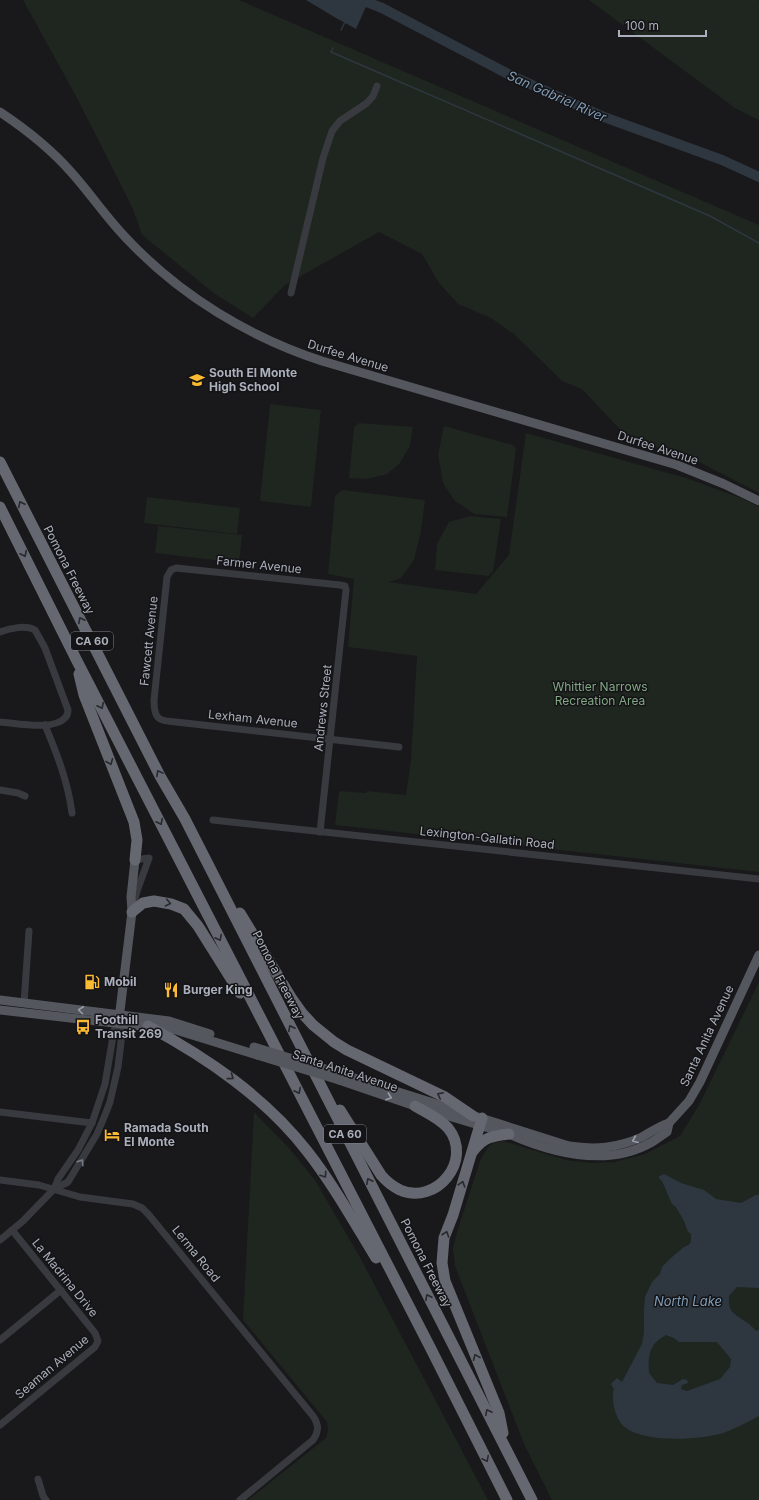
<svg xmlns="http://www.w3.org/2000/svg" width="759" height="1500" viewBox="0 0 759 1500" font-family="Inter,sans-serif">
  <style>
    .green { fill: #1e261f }
    .water { fill: #2e3740; fill-rule: evenodd }
    .lines { fill: none; stroke-linecap: round; stroke-linejoin: round }
    .stream { stroke: #2e3740; stroke-width: 1.5 }
    .river { stroke: #2e3740; stroke-width: 10 }
    .minor { stroke: #393a40; stroke-width: 7 }
    .major { stroke: #55575f; stroke-width: 9 }
    .highway { stroke: #656871; stroke-width: 11 }
    .major-bridge { stroke: #55575f; stroke-width: 9 }
    .oneway { stroke: #28282d }
    .oneway2 { stroke: #999da9 }
    .oneway3 { stroke: #777a84 }
    .labels { text-anchor: middle; stroke-width: 3; stroke-linejoin: round; paint-order: stroke }
    .shield { fill: #141316; stroke: #7d808a; stroke-width: 1 }
    .shield-label { font-size: 11px; font-weight: bold; fill: #aaafbb }
    .street-label { font-size: 12px; fill: #aaafbb; stroke: #141316 }
    .poi-label { font-size: 12px; font-weight: bold; fill: #aaafbb; stroke: #141316; text-anchor: start }
    .park-label { font-size: 12px; fill: #81a783; stroke: #141316 }
    .water-label { font-size: 13px; font-style: italic; fill: #809db7; stroke: #141316 }
  </style>
  <rect width="100%" height="100%" fill="#19181b"/>
  <g class="green">
    <polygon points="23,0 239,0 759,225 759,493 695,460 628,438 582,389 562,381 515,335 491,318 458,304 439,283 422,254 379,232 285,285 253,318 215,294 142,235 133,209 77,98"/>
    <polygon points="589,0 757,0 759,1 759,120 735,108"/>
    <polygon points="270,404 321,410 311,507 260,501"/>
    <polygon points="359,423 413,427 410,446 400,463 387,474 367,479 349,478 354,427"/>
    <polygon points="444,426 513,445 516,449 507,517 474,514 454,500 443,483 438,455"/>
    <polygon points="526,433 686,478 741,498 759,507 759,872 335,825 339,791 366,793 367,791 406,795 411,760 417,656 348,647 354,579 328,574 335,496 342,490 425,500 421,531 414,560 401,578 389,582 476,594 509,555"/>
    <polygon points="147,497 240,508 237,534 144,523"/>
    <polygon points="470,516 501,519 493,572 488,576 435,570 437,544 449,522"/>
    <polygon points="158,526 242,535 239,563 155,553"/>
    <polygon points="759,982 759,1500 552,1500 524,1444 455,1266 453,1248 457,1232 480,1161 488,1147 493,1143 503,1141 566,1160 590,1163 614,1162 645,1154 680,1136 699,1105"/>
    <polygon points="254,1112 289,1148 315,1180 361,1259 488,1500 248,1500 326,1438 328,1430 327,1422 243,1320"/>
  </g>
  <g class="water">
    <polygon points="306,0 369,0 356,29 336,18"/>
    <path d="M664,1174L681,1183L704,1190L716,1199L741,1203L756,1195H759V1288L737,1287L729,1296C728,1313 734,1313 746,1322C750,1324 753,1328 756,1331L759,1330V1416C747,1422 735,1429 723,1433C700,1440 646,1443 626,1428C619,1423 616,1415 614,1407C613,1400 612,1395 614,1389L611,1384L617,1378L622,1382L642,1344L644,1333V1311L645,1297L652,1282L660,1274L662,1267L672,1257L684,1247L690,1244L691,1240V1234L688,1232L684,1221L676,1207L672,1204L662,1181L658,1177ZM666,1335L674,1338L679,1342H717L731,1359L730,1367L720,1379L687,1391L681,1389L682,1385L688,1383L687,1380L683,1379L673,1385L657,1383L649,1373C648,1355 649,1344 666,1335Z"/>
  </g>
  <g class="lines">
    <g class="stream">
      <polyline points="341,30 345,22"/>
      <polyline points="333,48 331,52 710,216 759,243"/>
    </g>
    <polyline class="river" points="362,0 382,8 510,75 604,117 722,160 759,177"/>
    <g class="minor">
      <polyline points="291,293 323,158 332,131 340,121 367,103 373,96 377,86"/>
      <path d="M0,632C10,628 26,625 35,630L45,648L68,710C68,713 67,716 65,718C53,731 16,723 0,722"/>
      <path d="M45,725C57,754 68,782 72,813"/>
      <polyline points="0,790 18,793 25,796"/>
      <polyline points="213,820 759,879"/>
      <path d="M320,832L346,590L345,586L340,585L176,568L171,570L167,577L154,700C154,719 158,721 176,722L399,747"/>
      <polyline points="133,906 137,891 149,858 135,860"/>
      <polyline points="24,1003 29,931"/>
      <polyline points="0,1112 92,1123"/>
      <path d="M0,1180L39,1185L80,1197L133,1204L142,1208L149,1215L313,1416C319,1425 319,1431 313,1440L240,1500"/>
      <polyline points="54,1189 68,1182 97,1134 105,1115 110,1102 118,1067 122,1034 118,1023"/>
      <polyline points="0,1240 23,1221 54,1189 58,1179 78,1150 92,1123 105,1084 114,1030 118,1023"/>
      <polyline points="0,1340 61,1290"/>
      <polyline points="0,1425 95,1347 98,1341 95,1333 12,1230"/>
      <polyline points="38,1479 43,1496 46,1500"/>
    </g>
    <g class="major">
      <path d="M0,112C27,130 50,148 71,172C91,194 107,219 128,240C181,296 249,337 322,361L677,465L724,484L759,501"/>
      <polyline points="0,1000 169,1021 210,1034"/>
      <polyline points="0,1010 176,1030 257,1055"/>
      <polyline points="119,1019 132,912 131,897 135,860"/>
      <path d="M335,1072L569,1146C595,1150 617,1148 642,1137C651,1132 659,1126 669,1123"/>
      <path d="M339,1080L415,1106L509,1134C552,1153 607,1168 652,1142C657,1139 662,1135 667,1132L669,1123L689,1101L700,1082L759,955"/>
    </g>
    <g class="highway">
      <polyline points="0,462 160,776 185,819 532,1500"/>
      <polyline points="0,507 76,659 431,1349 507,1500"/>
      <polyline points="79,674 84,695 134,822 137,840 135,860"/>
      <polyline points="132,912 143,903 154,901 171,904 184,909 198,926 240,993"/>
      <polyline points="240,913 292,999 302,1013 313,1025 334,1042 347,1050 445,1097 473,1116"/>
      <path d="M148,1026C207,1058 265,1097 307,1151C333,1184 354,1222 376,1258"/>
      <path d="M340,1110L381,1175C386,1181 392,1186 400,1190C436,1206 474,1160 448,1128C439,1118 427,1113 415,1106"/>
      <polyline points="482,1118 453,1215 444,1238 442,1263 445,1281 499,1413 503,1433"/>
      <path d="M473,1151C484,1137 492,1136 509,1134"/>
    </g>
    <g class="major-bridge">
      <polyline points="254,1047 335,1072"/>
      <polyline points="257,1055 339,1080"/>
    </g>
  </g>
  <defs><path id="oneway-chevron" d="M-2-3.5L2.5 0L-2 3.5" fill="none" stroke-width="1.6" stroke-linecap="round" stroke-linejoin="round"/></defs>
  <g class="oneway">
    <use href="#oneway-chevron" transform="translate(21 504) rotate(-117)"/>
    <use href="#oneway-chevron" transform="translate(24 554) rotate(63)"/>
    <use href="#oneway-chevron" transform="translate(81 620) rotate(-117)"/>
    <use href="#oneway-chevron" transform="translate(101 706) rotate(63)"/>
    <use href="#oneway-chevron" transform="translate(110 762) rotate(68)"/>
    <use href="#oneway-chevron" transform="translate(159 773) rotate(-118)"/>
    <use href="#oneway-chevron" transform="translate(160 822) rotate(63)"/>
    <use href="#oneway-chevron" transform="translate(168 903) rotate(12)"/>
    <use href="#oneway-chevron" transform="translate(219 938) rotate(63)"/>
    <use href="#oneway-chevron" transform="translate(291 1028) rotate(-117)"/>
    <use href="#oneway-chevron" transform="translate(231 1077) rotate(36)"/>
    <use href="#oneway-chevron" transform="translate(298 1091) rotate(63)"/>
    <use href="#oneway-chevron" transform="translate(440 1095) rotate(-154)"/>
    <use href="#oneway-chevron" transform="translate(324 1175) rotate(56)"/>
    <use href="#oneway-chevron" transform="translate(369 1181) rotate(-117)"/>
    <use href="#oneway-chevron" transform="translate(462 1184) rotate(-73)"/>
    <use href="#oneway-chevron" transform="translate(446 1234) rotate(-71)"/>
    <use href="#oneway-chevron" transform="translate(428 1297) rotate(-117)"/>
    <use href="#oneway-chevron" transform="translate(476 1357) rotate(-112)"/>
    <use href="#oneway-chevron" transform="translate(488 1412) rotate(-117)"/>
    <use href="#oneway-chevron" transform="translate(486 1459) rotate(63)"/>
  </g>
  <g class="oneway2">
    <use href="#oneway-chevron" transform="translate(81 1010) rotate(-173)"/>
    <use href="#oneway-chevron" transform="translate(389 1097) rotate(19)"/>
    <use href="#oneway-chevron" transform="translate(635 1140) rotate(157)"/>
  </g>
  <use class="oneway3" href="#oneway-chevron" transform="translate(81 1162) rotate(-57)"/>
  <defs>
    <g id="school-bare" transform="scale(1.2)"><path d="M0-5L7-2L0 1L-7-2ZM-4 1L0 2.5L4 1V4Q0 6-4 4Z" fill="#fbba31" stroke="#141316" stroke-width="2.5" paint-order="stroke"/></g>
    <g id="fuel-bare" transform="scale(1.2)"><path d="M-5.5-6h7V0h2V4h1.3V-2.5L3-4.5l.8-.8L6-3V5H2.5V1h-1V6h-7ZM-4.2-4.7v3.2H.2V-4.7Z" fill="#fbba31" stroke="#141316" stroke-width="2.5" paint-order="stroke"/></g>
    <g id="restaurant-bare" transform="scale(1.2)"><path d="M-5-6h1v4h1v-4h1v4h1v-4h1v5L-1.5 .5V6h-2V.5L-5-1ZM5-6V6H3V1.5H1.5Q1.5-4 5-6Z" fill="#fbba31" stroke="#141316" stroke-width="2.5" paint-order="stroke"/></g>
    <g id="bus-bare" transform="scale(1.2)"><path d="M-5-6H5V4H4V6H2V4H-2V6H-4V4H-5ZM-3.5-4V0h7V-4ZM-3.5 1.2v1.5H-2V1.2ZM2 1.2v1.5H3.5V1.2Z" fill="#fbba31" stroke="#141316" stroke-width="2.5" paint-order="stroke"/></g>
    <g id="hotel-bare" transform="scale(1.2)"><path d="M-6-4.5h1.5V1H6V5H4.5V3h-9V5H-6ZM-4 0a1.8 1.8 0 1 1 3.6 0ZM.5 0V-2.5h3Q6-2.5 6 0Z" fill="#fbba31" stroke="#141316" stroke-width="2.5" paint-order="stroke"/></g>
  </defs>
  <g fill-rule="evenodd">
    <use href="#school-bare" x="197" y="380"/>
    <use href="#fuel-bare" x="92" y="982"/>
    <use href="#restaurant-bare" x="171" y="990"/>
    <use href="#bus-bare" x="83" y="1027"/>
    <use href="#hotel-bare" x="112" y="1135"/>
  </g>
  <g class="labels">
    <g class="shield">
      <rect x="71" y="632" width="42" height="18" rx="3"/>
      <rect x="324" y="1125" width="42" height="18" rx="3"/>
    </g>
    <g class="shield-label">
      <text x="92" y="645">CA 60</text>
      <text x="345" y="1138">CA 60</text>
    </g>
    <g class="street-label">
      <text transform="translate(348 356) rotate(17)" y="4">Durfee Avenue</text>
      <text transform="translate(658 448) rotate(18)" y="4">Durfee Avenue</text>
      <text transform="translate(259 565) rotate(6)" y="4">Farmer Avenue</text>
      <text transform="translate(69 570) rotate(63)" y="4">Pomona Freeway</text>
      <text transform="translate(149 641) rotate(-84)" y="4">Fawcett Avenue</text>
      <text transform="translate(323 708) rotate(-84)" y="4">Andrews Street</text>
      <text transform="translate(253 719) rotate(6)" y="4">Lexham Avenue</text>
      <text transform="translate(487 838) rotate(6)" y="4">Lexington-Gallatin Road</text>
      <text transform="translate(278 975) rotate(63)" y="4">Pomona Freeway</text>
      <text transform="translate(707 1036) rotate(-65)" y="4">Santa Anita Avenue</text>
      <text transform="translate(345 1071) rotate(18)" y="4">Santa Anita Avenue</text>
      <text transform="translate(196 1254) rotate(51)" y="4">Lerma Road</text>
      <text transform="translate(426 1263) rotate(63)" y="4">Pomona Freeway</text>
      <text transform="translate(65 1278) rotate(51)" y="4">La Madrina Drive</text>
      <text transform="translate(52 1367) rotate(-40)" y="4">Seaman Avenue</text>
    </g>
    <g class="poi-label">
      <text x="209" y="377">South El Monte<tspan x="209" dy="14">High School</tspan></text>
      <text x="104" y="986">Mobil</text>
      <text x="183" y="994">Burger King</text>
      <text x="95" y="1024">Foothill<tspan x="95" dy="14">Transit 269</tspan></text>
      <text x="124" y="1132">Ramada South<tspan x="124" dy="14">El Monte</tspan></text>
    </g>
    <g class="park-label">
      <text x="600" y="691">Whittier Narrows<tspan x="600" dy="14">Recreation Area</tspan></text>
    </g>
    <g class="water-label">
      <text transform="translate(557 96) rotate(24)" y="5">San Gabriel River</text>
      <text x="688" y="1306">North Lake</text>
    </g>
  </g>
  <path d="M619 30v6h87v-6" fill="none" stroke="#aaafbb" stroke-width="2"/>
  <text x="625" y="30" font-size="12" fill="#aaafbb" stroke="#141316" stroke-width="3" paint-order="stroke">100 m</text>
</svg>
